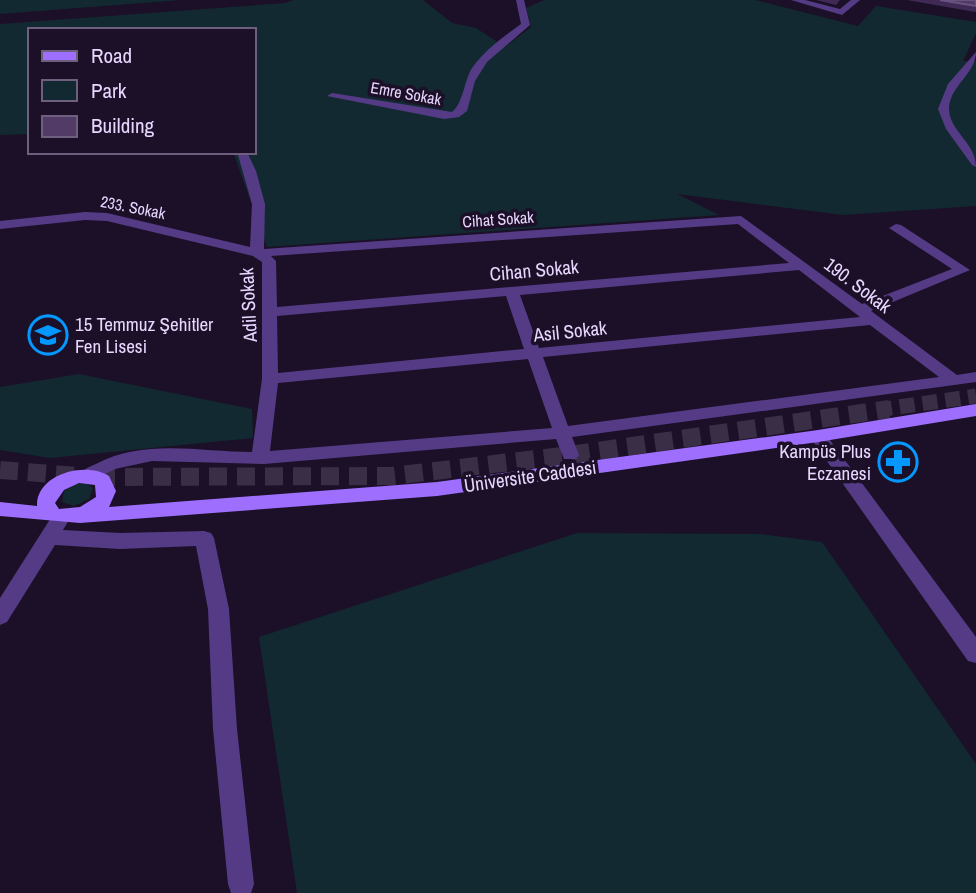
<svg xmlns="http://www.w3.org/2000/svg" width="976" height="893" viewBox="0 0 976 893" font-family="'Archivo Narrow',sans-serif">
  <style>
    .green { fill: #132931 }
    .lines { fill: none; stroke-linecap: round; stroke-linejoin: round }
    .secondary-tunnel-far1 { stroke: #3a2e47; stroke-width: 15; stroke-dasharray: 15 8; stroke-linecap: butt }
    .secondary-tunnel { stroke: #3a2e47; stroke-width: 18; stroke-dasharray: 18 10; stroke-linecap: butt }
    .street { fill: #553b86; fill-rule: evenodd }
    .secondary { fill: #9e6efe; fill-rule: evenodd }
    .wall { fill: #402955 }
    .building { fill: #523c67; stroke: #69547f; stroke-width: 2 }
    .labels { text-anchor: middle; stroke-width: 7; stroke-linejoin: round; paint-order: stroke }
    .far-street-label { font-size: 16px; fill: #e8d6ff; stroke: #1b1027 }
    .street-label { font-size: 19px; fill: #e8d6ff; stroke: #1b1027 }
    .poi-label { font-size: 19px; fill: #e8d6ff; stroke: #1b1027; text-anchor: start }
  </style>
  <rect width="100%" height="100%" fill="#1b1027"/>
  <g class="green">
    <polygon points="0,0 181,0 0,14"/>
    <polygon points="293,0 423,0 452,23 476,28 505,47 531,27 526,8 544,0 755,0 858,26 876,6 976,22 976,33 963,61 976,61 976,206 843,215 677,194 719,215 267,247 233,152 254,152 254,30 30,30 30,134 0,135 0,24 285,3"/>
    <polygon points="79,374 252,409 253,438 50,458 0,450 0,387"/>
    <polygon points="77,483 87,484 93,488 89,499 74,506 62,502 64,491"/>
    <polygon points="577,533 761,534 822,542 976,764 976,893 297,893 259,637"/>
  </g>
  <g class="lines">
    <polyline class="secondary-tunnel-far1" points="877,410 976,396"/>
    <g class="secondary-tunnel">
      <polyline points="0,470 78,476"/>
      <polyline points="97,477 392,476 570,455 889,409"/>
    </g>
    <g class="street">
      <path d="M516,0H524L530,25L487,62L475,81L467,111L459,117L444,119L327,96L332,93L452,112C463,104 464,81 472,68C485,50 503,37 521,24Z"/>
      <polygon points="791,0 805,0 840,9 851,0 860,0 842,15"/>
      <path d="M976,52C976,73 951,85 949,107C948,131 976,142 976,167L972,165L946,129L938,109L948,84Z"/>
      <path d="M247,152L256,171L265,204L264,249L741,216L862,304L952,269L889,228L896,224L901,225L970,270L871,311L957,375L976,372V382L572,437L579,455L576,459H564L556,439L264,464L152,461L115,469L88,483L82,481L79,476C83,469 89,467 96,464C144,438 201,452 252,452L262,379V262L253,256L107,221L85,220L0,229V221L85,212L107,213L250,247L252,204L238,155ZM738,224L789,263L277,307L276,261L271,256ZM799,270L860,317L539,348L520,295ZM506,296L524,349L278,373L277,316ZM870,325L939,377L568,426L543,357ZM528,359L552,428L270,451L278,383Z"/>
      <polygon points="818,430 824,432 976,637 976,663 968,661 812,440 809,436"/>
      <polygon points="61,511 68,513 70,518 63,530 120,533 204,531 211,533 214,538 229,609 237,729 254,884 251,893 231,893 228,884 213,729 208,609 196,546 120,549 55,545 7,622 0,625 0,598 54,513"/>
    </g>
    <path class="secondary" d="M976,404V416L818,442L437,496L80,523L0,516V502L37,506C36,474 86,461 109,476L116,491L109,507L437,482L818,430ZM79,483L95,485L96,497L80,507L59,509L55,503L64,490Z"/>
  </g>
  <g class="wall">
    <polygon points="816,0 840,0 836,5"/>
    <polygon points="907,0 976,0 976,11 975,12"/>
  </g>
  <polygon class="building" points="940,0 976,0 976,6"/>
  <defs>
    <g id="school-ring" transform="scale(2.0125)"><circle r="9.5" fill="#1b1027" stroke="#0497fd" stroke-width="1.5"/><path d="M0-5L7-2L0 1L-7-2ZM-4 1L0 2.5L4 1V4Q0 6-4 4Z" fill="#0497fd"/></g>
    <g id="pharmacy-ring" transform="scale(2.0125)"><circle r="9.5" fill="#1b1027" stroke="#0497fd" stroke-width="1.5"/><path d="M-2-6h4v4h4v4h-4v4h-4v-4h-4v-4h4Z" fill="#0497fd"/></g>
  </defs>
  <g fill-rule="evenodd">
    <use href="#school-ring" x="48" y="335"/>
    <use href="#pharmacy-ring" x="898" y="462"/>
  </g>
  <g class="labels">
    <g class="far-street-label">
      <text transform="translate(406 93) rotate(10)" y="6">Emre Sokak</text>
      <text transform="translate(133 207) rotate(11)" y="6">233. Sokak</text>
      <text transform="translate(498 219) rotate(-4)" y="6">Cihat Sokak</text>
    </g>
    <g class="street-label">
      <text transform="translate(534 270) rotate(-5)" y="7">Cihan Sokak</text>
      <text transform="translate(858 285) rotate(37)" y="7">190. Sokak</text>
      <text transform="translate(248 305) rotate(-93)" y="7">Adil Sokak</text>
      <text transform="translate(570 331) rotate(-6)" y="7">Asil Sokak</text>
      <text transform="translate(530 476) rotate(-8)" y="7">Üniversite Caddesi</text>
    </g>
    <g class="poi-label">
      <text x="75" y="331">15 Temmuz Şehitler<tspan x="75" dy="22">Fen Lisesi</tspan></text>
      <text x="871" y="458" text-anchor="end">Kampüs Plus<tspan x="871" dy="22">Eczanesi</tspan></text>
    </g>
  </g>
  <rect x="28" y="28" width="228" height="126" fill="#1b1027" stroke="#6d5f7d" stroke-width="2"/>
  <rect x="42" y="51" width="35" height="10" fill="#9e6efe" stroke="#6d5f7d" stroke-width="2"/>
  <text x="91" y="63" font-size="21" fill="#e8d6ff">Road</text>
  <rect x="42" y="80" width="35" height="21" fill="#132931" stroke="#6d5f7d" stroke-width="2"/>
  <text x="91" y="98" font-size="21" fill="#e8d6ff">Park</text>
  <rect x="42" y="116" width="35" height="21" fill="#523c67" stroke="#6d5f7d" stroke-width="2"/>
  <text x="91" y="133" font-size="21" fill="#e8d6ff">Building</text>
</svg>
